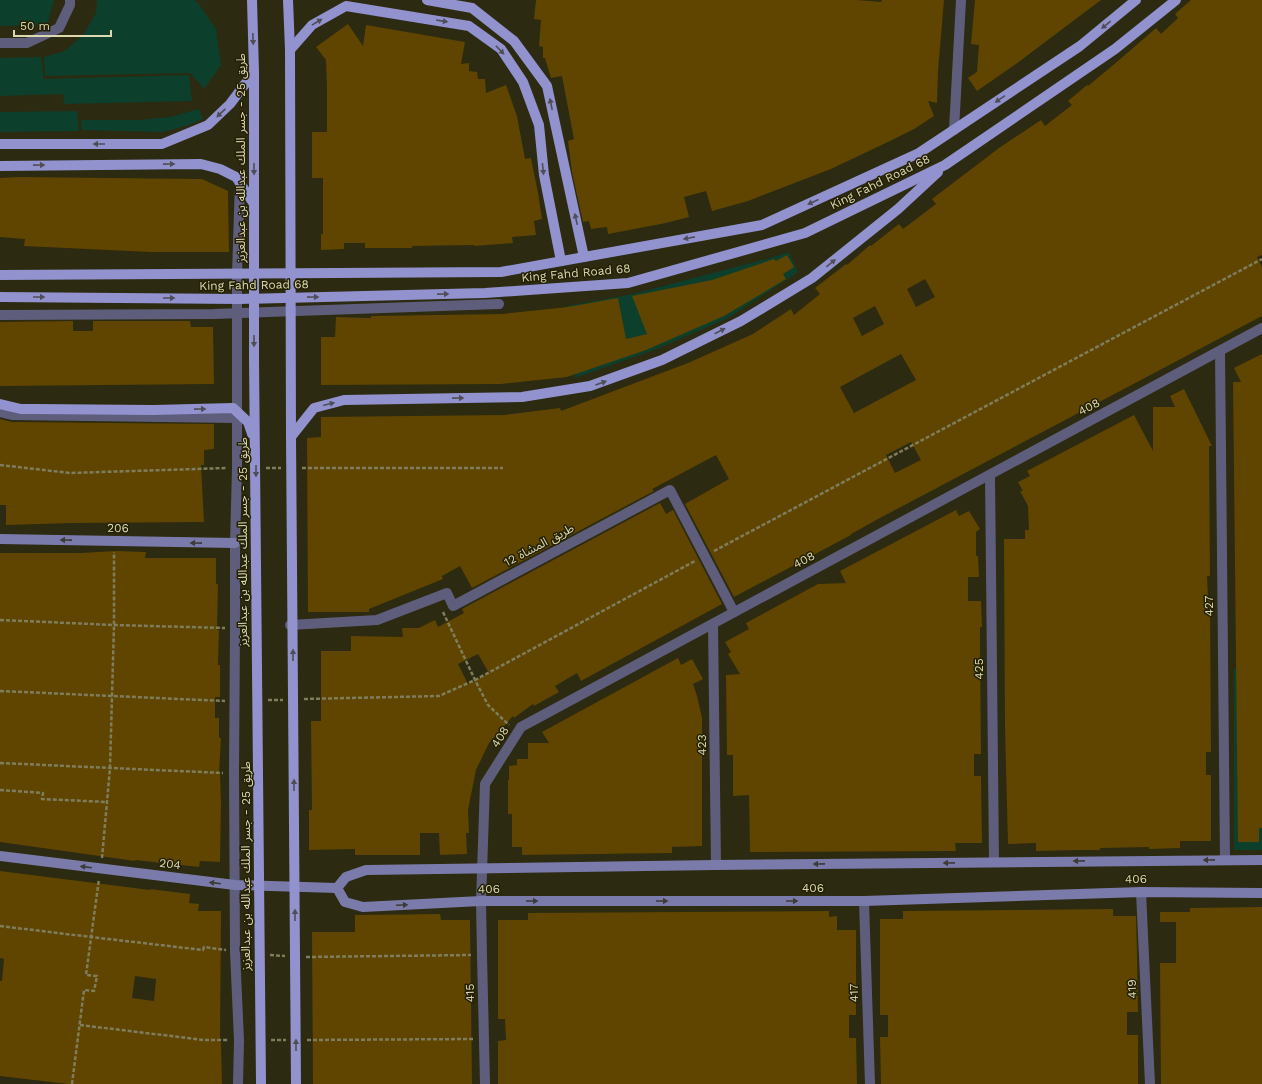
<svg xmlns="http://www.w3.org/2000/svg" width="1262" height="1084" viewBox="0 0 1262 1084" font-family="'Work Sans','Noto Sans Arabic',sans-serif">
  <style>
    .green { fill: #0d3f2d }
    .building { fill: #5f4500; fill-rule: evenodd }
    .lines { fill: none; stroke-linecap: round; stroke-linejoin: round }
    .path { stroke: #7f7d5c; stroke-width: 2.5; stroke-dasharray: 4 2; stroke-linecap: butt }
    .street { stroke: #5e5e7c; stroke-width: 10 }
    .secondary { stroke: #7b7bab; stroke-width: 10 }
    .primary { stroke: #9292cf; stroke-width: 10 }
    .primary-bridge { stroke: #9292cf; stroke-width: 10 }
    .oneway { fill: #4f4e56 }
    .oneway2 { fill: #3d3b38 }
    .labels { text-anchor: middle; stroke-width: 3; stroke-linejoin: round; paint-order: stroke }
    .street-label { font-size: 12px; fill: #dcd9b1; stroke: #232006 }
  </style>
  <rect width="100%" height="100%" fill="#2c2a10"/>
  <g class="green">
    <polygon points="0,0 54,0 47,25 0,26"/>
    <polygon points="97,0 194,0 198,3 216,29 221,65 204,89 190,73 45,76 44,57 65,51 83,35 96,13"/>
    <polygon points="41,57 44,79 189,75 192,101 64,104 63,94 0,96 0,58"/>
    <polygon points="199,109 203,119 189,125 163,132 82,130 81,120 139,120 170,117"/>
    <polygon points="77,111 79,131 0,132 0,112"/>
    <polygon points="789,252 798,272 791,277 728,318 654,350 575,378 567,306 633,294 774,257"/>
    <polygon points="1262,667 1262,850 1234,850 1234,668"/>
  </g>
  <g class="building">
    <polygon points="536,0 857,0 881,2 882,0 944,0 938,71 937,103 928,101 934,116 914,129 890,141 831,169 748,201 712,211 706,191 684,197 689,217 666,223 608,234 607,227 591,229 589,221 583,222 572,172 568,141 574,139 562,76 551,78 545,58 543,58 543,47 539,46 541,20 534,19"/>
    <polygon points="975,0 1101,0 1016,64 977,91 968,78 977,72 979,45 971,44"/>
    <path d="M1191,0H1262V255L1257,257L1262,267V316L880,518L851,534V535L734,597L685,504L729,479L716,455L652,489L654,491L472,588L460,566L442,576L443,579L369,609V612H308L307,438L321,437V417L504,415L560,408L561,411L688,363L753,334L791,309L794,315L820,294L815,288L846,264L847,265L870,245L871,246L899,224L903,229L936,204L932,199L999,148L1041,120L1045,126L1072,105L1068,101L1087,85L1088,86L1118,61L1156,28L1161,34L1178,18L1175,14ZM925,279L935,297L916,307L907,289ZM875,306L884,324L862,336L853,318ZM901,354L916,380L854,413L840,387ZM911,442L921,460L895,473L886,455Z"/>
    <polygon points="348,24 363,46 366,25 465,42 461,64 469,63 469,71 477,72 478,79 485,79 486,93 506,85 517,116 525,159 531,158 538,193 542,219 534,221 536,235 512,237 513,243 474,246 474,245 412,246 412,248 365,248 365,243 344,243 344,249 321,250 321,234 323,234 323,178 312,178 312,132 327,132 327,88 326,60 316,47"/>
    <polygon points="20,177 202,179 228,191 229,252 151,252 24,246 25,239 0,237 0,178"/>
    <polygon points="787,255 794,267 783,274 786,279 724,316 646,350 567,377 501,384 321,385 321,337 335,337 336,317 371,318 371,316 502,314 568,307 618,298 626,339 647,334 632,296 712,280 774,259 776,261"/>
    <polygon points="73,321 73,331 93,331 93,321 190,321 191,327 213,327 214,384 0,386 0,322"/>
    <polygon points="1262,354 1262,828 1259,828 1259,842 1238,842 1233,382 1241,382 1234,368"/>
    <polygon points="1184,389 1212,446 1209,446 1210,576 1207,576 1208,598 1210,598 1211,752 1206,752 1206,775 1211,775 1211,841 1180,841 1180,848 1149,849 1149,847 1100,848 1100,850 1078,850 1036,851 1036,843 1008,844 1005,728 1004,539 1025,539 1025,530 1029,530 1028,506 1020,491 1023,491 1018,482 1030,476 1027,471 1134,415 1153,451 1153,407 1175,407 1170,396"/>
    <polygon points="0,419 12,422 214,424 214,449 204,450 204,465 201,465 204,522 73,523 6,525 6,505 0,505"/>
    <path d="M660,503L666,514L673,510L722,604L581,681L577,673L555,686L559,692L534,706L533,704L514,718L513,716L489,743L476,770L468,810L469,833H466L467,854L440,855L439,833H420V855H355V849L309,850V810H312L311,721H321V651H351V636L403,637L402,628H419L435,620L438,627L464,613L462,609ZM478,654L489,673L468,684L458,664Z"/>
    <polygon points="956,510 959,516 969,511 980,529 976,532 976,556 978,556 979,577 968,577 968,601 981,601 982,627 980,627 980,644 981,754 974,754 974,776 981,776 982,843 955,843 956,851 750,852 749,795 733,796 733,755 727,755 726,675 740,674 728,654 731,652 725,642 749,629 746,623 818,584 846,583 840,571"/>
    <polygon points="116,551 146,552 145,558 216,558 216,584 218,584 217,630 219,630 218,665 220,665 220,697 215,697 215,718 219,718 219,738 221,738 219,773 220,773 221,804 220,862 200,861 199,867 135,860 135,861 0,842 0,553 81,553"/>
    <polygon points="678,658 681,665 692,659 703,679 693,684 697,696 702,718 702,846 672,847 672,853 522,855 522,847 512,847 512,814 508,814 508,780 509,780 509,766 517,765 517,759 528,759 528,743 549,743 542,732"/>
    <path d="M0,871L150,890V889L190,894L189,903L199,904L198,911H221L220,1042L221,1043L222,1084H68L0,1076V981H2L4,959L0,958ZM135,976L156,979L154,1001L132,998Z"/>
    <polygon points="1262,907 1262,1084 1161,1084 1160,963 1176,963 1176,922 1160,922 1160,912 1190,912 1190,908"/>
    <polygon points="1113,909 1113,916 1136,916 1137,954 1138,1012 1127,1012 1127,1035 1138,1035 1138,1084 881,1084 880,1037 888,1037 888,1015 880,1015 880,919 903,919 903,911"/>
    <polygon points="829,911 829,917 837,916 837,930 856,930 856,1015 849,1015 849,1038 856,1038 857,1084 498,1084 498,1041 506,1040 505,1019 498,1019 498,920 528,920 528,913"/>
    <polygon points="440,914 441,920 470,920 472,1084 313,1084 312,932 355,932 355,915"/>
  </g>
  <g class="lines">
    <g class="path">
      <polyline points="0,465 70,473 227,468"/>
      <polyline points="266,468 281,468"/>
      <polyline points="302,468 503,468"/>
      <polyline points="714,551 1262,259"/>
      <polyline points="443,612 475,680 488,705 509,725"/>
      <polyline points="0,620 114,625 225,628"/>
      <polyline points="0,691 225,701"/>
      <polyline points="304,699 439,696 475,680 695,561"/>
      <polyline points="268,700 283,700"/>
      <polyline points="0,763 223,773"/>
      <polyline points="0,790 43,793 42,799 107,802"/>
      <polyline points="102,858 110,768 114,625 114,552"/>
      <polyline points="0,926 91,937 203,950 204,947 226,950"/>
      <polyline points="270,955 285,956"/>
      <polyline points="306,957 471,955"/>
      <polyline points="80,1025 204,1040 228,1040"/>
      <polyline points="271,1040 286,1040"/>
      <polyline points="307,1040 474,1039"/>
      <polyline points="72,1084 84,990 94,991 97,976 86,975 99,879"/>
    </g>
    <g class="street">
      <polyline points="0,43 27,43 59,28 70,5 70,0"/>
      <polyline points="954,130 961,0"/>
      <polyline points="0,315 214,314 499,304"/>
      <polyline points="1220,351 1225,860"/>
      <polyline points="0,412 12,415 236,418"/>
      <polyline points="990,475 994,862"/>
      <polyline points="713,624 716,865"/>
      <polyline points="290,625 377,620 447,593 453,606 670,490 734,612"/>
      <polyline points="1141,892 1150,1084"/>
      <polyline points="864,901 870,1084"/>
      <polyline points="238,1084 239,1040 235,952 234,773 235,628 235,543 237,468 237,274 240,182"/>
      <polyline points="485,1084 482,955 481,901 485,784 521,727 1262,328"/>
    </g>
    <g class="secondary">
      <polyline points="0,539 235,543"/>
      <polyline points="0,856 235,885 337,888"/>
      <polyline points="1262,860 716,865 366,870 346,877 337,888 345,902 363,907 481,901 864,901 1141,892 1262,893"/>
    </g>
    <g class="primary">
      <polyline points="427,0 472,8 514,41 547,86 584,257"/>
      <polyline points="290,50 312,25 346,6 469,26 501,49 523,82 539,125 544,175 561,261"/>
      <polyline points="0,144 162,144 208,125 230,104 254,72"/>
      <polyline points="0,166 201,164 220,169 236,177 254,204"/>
      <polyline points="0,275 501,272 762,225 919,153 1080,46 1136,0"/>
      <polyline points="0,297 240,299 485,293 628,283 805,233 945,165 1115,49 1176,0"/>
      <polyline points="0,404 21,409 35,409"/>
      <polyline points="291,437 314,408 344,400 522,397 590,386 662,360 741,321 812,278 898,209 938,172"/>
    </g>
    <g class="primary-bridge">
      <polyline points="252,0 254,72 254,359 261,1084"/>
      <polyline points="288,0 290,50 291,437 296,1084"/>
      <polyline points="35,409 154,410 233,408 248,422 252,434"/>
    </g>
  </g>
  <defs><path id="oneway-solid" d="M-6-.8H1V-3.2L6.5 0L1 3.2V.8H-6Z"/></defs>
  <g class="oneway">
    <use href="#oneway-solid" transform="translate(442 21) rotate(9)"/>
    <use href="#oneway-solid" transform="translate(317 22) rotate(-31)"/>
    <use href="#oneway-solid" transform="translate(1106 25) rotate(141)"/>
    <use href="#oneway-solid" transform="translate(253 39) rotate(88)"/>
    <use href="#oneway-solid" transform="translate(500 50) rotate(46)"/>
    <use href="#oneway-solid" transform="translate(1000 99) rotate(146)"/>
    <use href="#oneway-solid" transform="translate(551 104) rotate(-102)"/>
    <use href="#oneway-solid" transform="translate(221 113) rotate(137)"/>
    <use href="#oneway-solid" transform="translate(99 144) rotate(-180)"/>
    <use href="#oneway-solid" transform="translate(169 164) rotate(-1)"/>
    <use href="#oneway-solid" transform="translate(39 165) rotate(-1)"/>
    <use href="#oneway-solid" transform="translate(254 169) rotate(90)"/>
    <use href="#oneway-solid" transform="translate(543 169) rotate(84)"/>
    <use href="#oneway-solid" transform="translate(813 202) rotate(156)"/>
    <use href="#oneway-solid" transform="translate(576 219) rotate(-102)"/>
    <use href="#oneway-solid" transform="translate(689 238) rotate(169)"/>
    <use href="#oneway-solid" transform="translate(831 263) rotate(-39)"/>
    <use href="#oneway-solid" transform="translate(443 294) rotate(-1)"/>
    <use href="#oneway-solid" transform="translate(39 297)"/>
    <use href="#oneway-solid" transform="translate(313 297) rotate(-1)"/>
    <use href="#oneway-solid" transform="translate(169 298)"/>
    <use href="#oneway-solid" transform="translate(720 331) rotate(-27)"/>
    <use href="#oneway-solid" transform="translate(254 341) rotate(90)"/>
    <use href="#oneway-solid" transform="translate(601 383) rotate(-20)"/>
    <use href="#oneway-solid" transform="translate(458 398) rotate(-1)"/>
    <use href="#oneway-solid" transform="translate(329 404) rotate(-14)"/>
    <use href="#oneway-solid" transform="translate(200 409) rotate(-1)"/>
    <use href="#oneway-solid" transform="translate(256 471) rotate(90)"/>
    <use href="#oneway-solid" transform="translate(293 655) rotate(-90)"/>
    <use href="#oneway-solid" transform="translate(294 785) rotate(-90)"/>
    <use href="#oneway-solid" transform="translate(295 915) rotate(-90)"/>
    <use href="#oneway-solid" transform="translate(296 1045) rotate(-90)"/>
  </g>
  <g class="oneway2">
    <use href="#oneway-solid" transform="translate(66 540) rotate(-179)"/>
    <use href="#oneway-solid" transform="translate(196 543) rotate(-179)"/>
    <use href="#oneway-solid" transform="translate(1209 860) rotate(179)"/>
    <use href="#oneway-solid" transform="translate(1079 861) rotate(179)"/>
    <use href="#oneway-solid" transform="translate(949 863) rotate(179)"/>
    <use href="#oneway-solid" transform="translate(819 864) rotate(179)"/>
    <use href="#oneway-solid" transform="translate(86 867) rotate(-173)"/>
    <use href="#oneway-solid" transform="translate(215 883) rotate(-173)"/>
    <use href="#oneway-solid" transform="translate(532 901)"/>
    <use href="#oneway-solid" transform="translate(662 901)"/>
    <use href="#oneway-solid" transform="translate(792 901)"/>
    <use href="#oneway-solid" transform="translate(402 905) rotate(-3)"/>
  </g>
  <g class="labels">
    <g class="street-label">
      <text transform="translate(241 158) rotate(-90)" y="4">طريق 25 - جسر الملك عبدالله بن عبدالعزيز</text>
      <text transform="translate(880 182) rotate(-26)" y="4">King Fahd Road 68</text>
      <text transform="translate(576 273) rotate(-5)" y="4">King Fahd Road 68</text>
      <text transform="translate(254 285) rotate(-1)" y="4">King Fahd Road 68</text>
      <text transform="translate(1089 407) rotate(-28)" y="4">408</text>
      <text transform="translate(118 528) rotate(1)" y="4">206</text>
      <text transform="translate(243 542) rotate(-90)" y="4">طريق 25 - جسر الملك عبدالله بن عبدالعزيز</text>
      <text transform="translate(539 545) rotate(-28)" y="4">طريق المشاة 12</text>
      <text transform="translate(804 560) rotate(-28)" y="4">408</text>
      <text transform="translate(1209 606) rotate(-91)" y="4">427</text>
      <text transform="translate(979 669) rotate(-91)" y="4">425</text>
      <text transform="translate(500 737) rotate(-58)" y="4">408</text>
      <text transform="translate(702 745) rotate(-91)" y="4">423</text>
      <text transform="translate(170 864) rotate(7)" y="4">204</text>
      <text transform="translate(246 866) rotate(-90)" y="4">طريق 25 - جسر الملك عبدالله بن عبدالعزيز</text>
      <text transform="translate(1136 879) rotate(-1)" y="4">406</text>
      <text x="813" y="892">406</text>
      <text transform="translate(489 889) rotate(-1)" y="4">406</text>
      <text transform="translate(1132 989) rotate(-93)" y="4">419</text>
      <text transform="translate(470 993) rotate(-92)" y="4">415</text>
      <text transform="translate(854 993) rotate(-92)" y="4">417</text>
    </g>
  </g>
  <path d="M14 30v6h97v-6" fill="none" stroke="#dcd9b1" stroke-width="2"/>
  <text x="20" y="30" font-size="12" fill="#dcd9b1" stroke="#232006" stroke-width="3" paint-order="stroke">50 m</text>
</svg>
